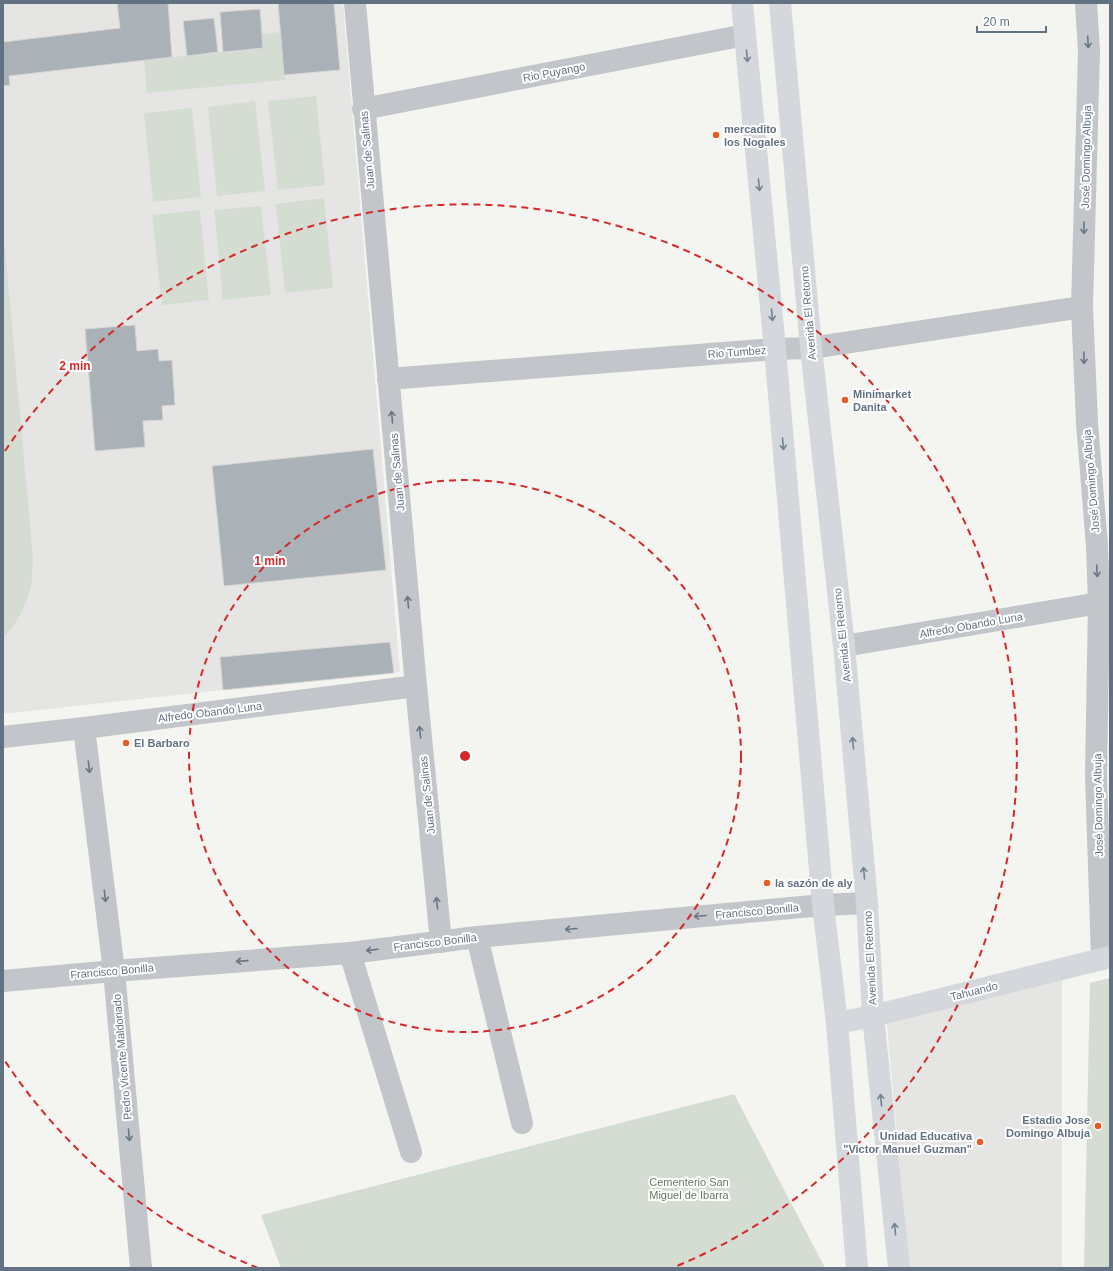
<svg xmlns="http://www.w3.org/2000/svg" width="1113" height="1271" viewBox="0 0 1113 1271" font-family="Helvetica,sans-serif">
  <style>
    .built { fill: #e5e6e4 }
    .green { fill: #d5dcd2 }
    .building { fill: #aab1b7; stroke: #d6d6d3 }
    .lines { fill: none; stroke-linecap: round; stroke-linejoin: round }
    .street { stroke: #c2c5c9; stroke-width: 22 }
    .secondary { stroke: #d4d8dc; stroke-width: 22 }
    .primary { stroke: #d4d8dc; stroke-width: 22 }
    .oneway { stroke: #687686 }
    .oneway2 { stroke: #748190 }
    .ring { fill: none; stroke: #d62828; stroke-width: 2; stroke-dasharray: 7 5 }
    .poi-dot { fill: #e55d21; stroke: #fff; stroke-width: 1.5 }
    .labels { text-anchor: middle; stroke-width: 4; stroke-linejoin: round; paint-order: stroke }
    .street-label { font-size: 11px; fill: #637282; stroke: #fff }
    .poi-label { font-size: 11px; font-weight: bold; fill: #637282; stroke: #fff; text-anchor: start }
    .park-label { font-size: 11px; fill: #657962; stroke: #fff }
    .centre { fill: #d62828; stroke: #fff; stroke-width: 2 }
    .ring-label { font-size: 12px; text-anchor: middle; font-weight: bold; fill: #d62828; stroke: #fff; stroke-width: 4; stroke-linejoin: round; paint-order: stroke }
  </style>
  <rect width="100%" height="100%" fill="#f4f5f1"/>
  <g class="built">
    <polygon points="3,3 343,3 400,672 223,690 3,714"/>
    <polygon points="1062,978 1062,1268 909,1268 886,1015"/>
  </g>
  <g class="green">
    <polygon points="280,32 284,75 286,80 147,93 144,60 263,48 262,34"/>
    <polygon points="316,96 325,185 278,190 268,101"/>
    <polygon points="255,101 265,191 217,196 208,107"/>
    <polygon points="192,108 201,197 153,202 144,113"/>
    <polygon points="324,198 333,288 285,293 276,204"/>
    <polygon points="261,206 271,295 223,300 214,210"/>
    <polygon points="200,210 209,300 162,305 152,215"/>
    <path d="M3,241L5,248L33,557C32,566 33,577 31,585C27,606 17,623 3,638Z"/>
    <polygon points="1110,978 1110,1268 1084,1268 1090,983"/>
    <polygon points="734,1094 824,1266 824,1268 281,1268 261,1215"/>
  </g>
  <g class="building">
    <polygon points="117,3 168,3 172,57 9,76 10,85 3,86 3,42 120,28"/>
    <polygon points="278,3 334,3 340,70 284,75"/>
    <polygon points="260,9 263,48 223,52 220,12"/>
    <polygon points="214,18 218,52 187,56 183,21"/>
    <polygon points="135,325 137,351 158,349 159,361 172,360 175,405 162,406 163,420 143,421 145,447 95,451 85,329"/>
    <polygon points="373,449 386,570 224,586 212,466"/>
    <polygon points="390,642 394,673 223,690 220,657"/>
  </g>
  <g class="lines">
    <g class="street">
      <polyline points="355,3 416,686 441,942"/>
      <polyline points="1086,3 1089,51 1082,307 1087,423 1097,546 1099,603 1096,775 1102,959"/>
      <polyline points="363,109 745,35"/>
      <polyline points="388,379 775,349 811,348 1082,307"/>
      <polyline points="844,646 1099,603"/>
      <polyline points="84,728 114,971 141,1268"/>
      <polyline points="3,737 84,728 416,686"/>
      <polyline points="477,937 522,1123"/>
      <polyline points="350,953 411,1152"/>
      <polyline points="3,981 114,971 350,953 477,937 823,905 867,903"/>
    </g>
    <polyline class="secondary" points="837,1023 873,1016 1110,957"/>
    <g class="primary">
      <polyline points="742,3 775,349 823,905 837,1023 857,1268"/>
      <polyline points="780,3 811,348 844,646 867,903 873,1016 899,1268"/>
    </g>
  </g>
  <defs><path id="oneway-shaft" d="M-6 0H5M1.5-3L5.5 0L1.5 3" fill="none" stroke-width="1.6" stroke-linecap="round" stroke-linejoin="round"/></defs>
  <g class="oneway">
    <use href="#oneway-shaft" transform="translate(1088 42) rotate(87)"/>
    <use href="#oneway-shaft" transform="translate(1084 228) rotate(91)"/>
    <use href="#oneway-shaft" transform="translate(1084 358) rotate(88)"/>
    <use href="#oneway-shaft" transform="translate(392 417) rotate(-95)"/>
    <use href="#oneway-shaft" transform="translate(1097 571) rotate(88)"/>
    <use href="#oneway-shaft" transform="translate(408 602) rotate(-95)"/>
    <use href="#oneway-shaft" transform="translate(420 732) rotate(-96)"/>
    <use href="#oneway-shaft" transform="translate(89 767) rotate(83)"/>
    <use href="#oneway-shaft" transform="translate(105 896) rotate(83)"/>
    <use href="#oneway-shaft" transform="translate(437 903) rotate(-96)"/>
    <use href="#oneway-shaft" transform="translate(700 916) rotate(175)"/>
    <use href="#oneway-shaft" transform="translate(571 929) rotate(175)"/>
    <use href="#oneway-shaft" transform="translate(372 950) rotate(173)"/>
    <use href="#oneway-shaft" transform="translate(242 961) rotate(176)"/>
    <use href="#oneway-shaft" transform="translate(129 1135) rotate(85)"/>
  </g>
  <g class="oneway2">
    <use href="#oneway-shaft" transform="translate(747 56) rotate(85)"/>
    <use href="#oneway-shaft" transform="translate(759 185) rotate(85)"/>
    <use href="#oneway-shaft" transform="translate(772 315) rotate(85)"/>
    <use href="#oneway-shaft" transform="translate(783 444) rotate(85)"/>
    <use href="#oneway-shaft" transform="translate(853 743) rotate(-95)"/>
    <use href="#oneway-shaft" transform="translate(864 873) rotate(-95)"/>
    <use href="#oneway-shaft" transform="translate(881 1100) rotate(-96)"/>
    <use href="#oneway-shaft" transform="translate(895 1229) rotate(-96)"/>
  </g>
  <g class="ring">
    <circle cx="465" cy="756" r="276"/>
    <path d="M258 1268A552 552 0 0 1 5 1061M5 451A552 552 0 1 1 672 1268"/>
  </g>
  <g class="poi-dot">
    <circle cx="716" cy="135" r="4"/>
    <circle cx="845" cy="400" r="4"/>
    <circle cx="126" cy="743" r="4"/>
    <circle cx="767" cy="883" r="4"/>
    <circle cx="1098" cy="1126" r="4"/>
    <circle cx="980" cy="1142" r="4"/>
  </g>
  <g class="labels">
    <g class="street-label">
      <text transform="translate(554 72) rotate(-11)" y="4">Rio Puyango</text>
      <text transform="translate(367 150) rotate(-95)" y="4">Juan de Salinas</text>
      <text transform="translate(1086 157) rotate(-89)" y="4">José Domingo Albuja</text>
      <text transform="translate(808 313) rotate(-95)" y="4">Avenida El Retorno</text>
      <text transform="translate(737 352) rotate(-4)" y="4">Rio Tumbez</text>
      <text transform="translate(397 472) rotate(-95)" y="4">Juan de Salinas</text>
      <text transform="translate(1091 481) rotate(-95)" y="4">José Domingo Albuja</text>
      <text transform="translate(971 625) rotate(-10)" y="4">Alfredo Obando Luna</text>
      <text transform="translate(842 635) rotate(-96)" y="4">Avenida El Retorno</text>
      <text transform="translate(210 712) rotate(-7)" y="4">Alfredo Obando Luna</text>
      <text transform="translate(427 795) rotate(-96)" y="4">Juan de Salinas</text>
      <text transform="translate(1098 805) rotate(-91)" y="4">José Domingo Albuja</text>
      <text transform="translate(757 911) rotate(-5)" y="4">Francisco Bonilla</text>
      <text transform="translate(435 942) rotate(-7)" y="4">Francisco Bonilla</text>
      <text transform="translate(870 958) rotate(-93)" y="4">Avenida El Retorno</text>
      <text transform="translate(112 971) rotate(-5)" y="4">Francisco Bonilla</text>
      <text transform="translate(974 991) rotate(-14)" y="4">Tahuando</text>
      <text transform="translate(122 1057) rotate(-95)" y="4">Pedro Vicente Maldonado</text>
    </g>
    <g class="poi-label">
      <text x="724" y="133">mercadito<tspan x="724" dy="13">los Nogales</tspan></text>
      <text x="853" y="398">Minimarket<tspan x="853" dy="13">Danita</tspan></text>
      <text x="134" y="747">El Barbaro</text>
      <text x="775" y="887">la sazón de aly</text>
      <text x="1090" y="1124" text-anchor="end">Estadio Jose<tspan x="1090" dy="13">Domingo Albuja</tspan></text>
      <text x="972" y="1140" text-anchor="end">Unidad Educativa<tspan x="972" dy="13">"Victor Manuel Guzman"</tspan></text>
    </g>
    <g class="park-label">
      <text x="689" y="1186">Cementerio San<tspan x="689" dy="13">Miguel de Ibarra</tspan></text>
    </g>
  </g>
  <circle cx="465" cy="756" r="6" class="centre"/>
  <g class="ring-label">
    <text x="75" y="370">2 min</text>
    <text x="270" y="565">1 min</text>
  </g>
  <rect width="1113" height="1271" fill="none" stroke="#637282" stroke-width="8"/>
  <path d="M977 26v6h69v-6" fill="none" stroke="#637282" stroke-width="2"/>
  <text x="983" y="26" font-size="12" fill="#637282" stroke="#ffffff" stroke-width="3" paint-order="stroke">20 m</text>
</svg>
